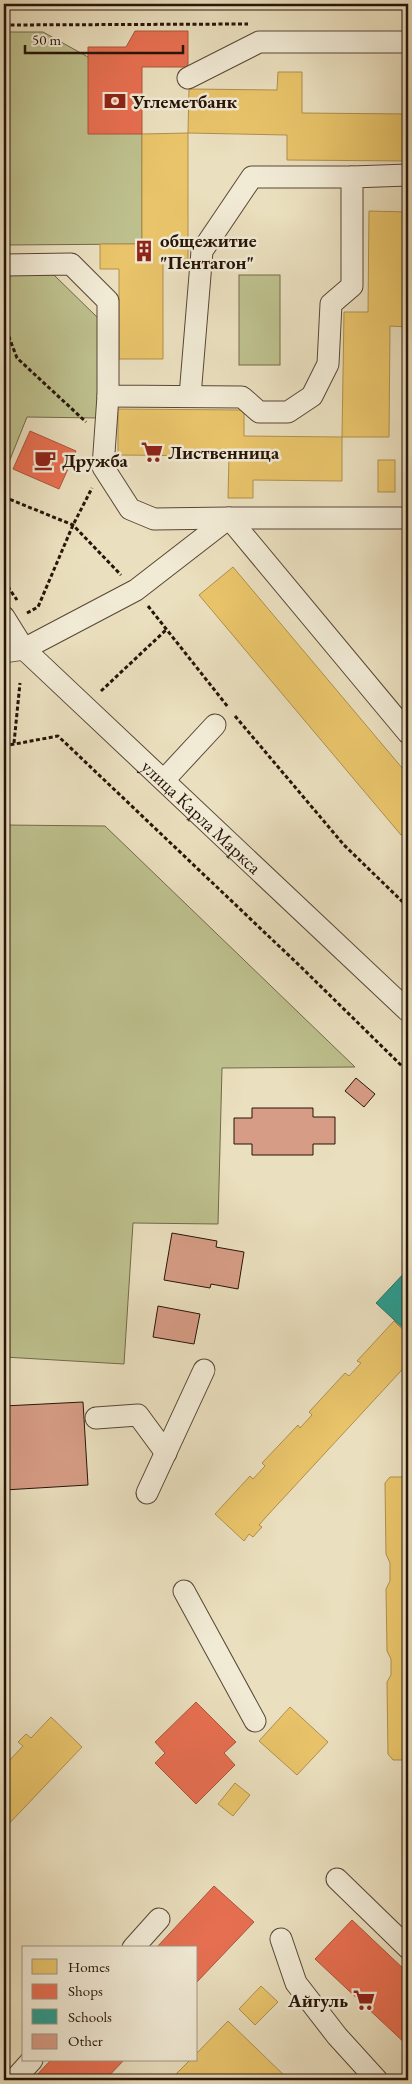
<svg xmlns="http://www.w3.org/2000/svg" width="412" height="2084" viewBox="0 0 412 2084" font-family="'EB Garamond',serif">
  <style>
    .green { fill: #bdc08d; stroke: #726a4a }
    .homes { fill: #e9c46a; stroke: #af8f4d }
    .shops { fill: #e76f51; stroke: #ad543b }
    .schools { fill: #2a9d8f; stroke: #297466 }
    .building { fill: #d69c85; stroke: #271408 }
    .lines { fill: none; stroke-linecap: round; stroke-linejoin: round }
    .minor-casing { stroke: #584736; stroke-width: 23 }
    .path { stroke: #271408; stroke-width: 3; stroke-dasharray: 4 2.5; stroke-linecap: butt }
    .minor { stroke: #f1ead5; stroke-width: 21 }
    .labels { text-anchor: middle; stroke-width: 5; stroke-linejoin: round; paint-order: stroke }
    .poi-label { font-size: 19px; font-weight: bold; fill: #271408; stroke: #f1ead5; text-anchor: start }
    .street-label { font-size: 19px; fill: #271408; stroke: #f1ead5 }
  </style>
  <rect width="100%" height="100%" fill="#eadfbe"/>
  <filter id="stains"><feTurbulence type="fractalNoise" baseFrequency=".004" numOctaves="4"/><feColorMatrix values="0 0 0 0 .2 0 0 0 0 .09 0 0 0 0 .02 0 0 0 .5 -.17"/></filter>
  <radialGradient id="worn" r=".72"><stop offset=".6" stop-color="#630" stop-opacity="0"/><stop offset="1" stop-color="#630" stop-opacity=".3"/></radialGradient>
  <g class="green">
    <polygon points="4,32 43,32 88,57 142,134 142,244 4,245"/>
    <polygon points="4,275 54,275 98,318 99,418 27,417 9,462 4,460"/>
    <rect x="239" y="275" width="41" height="90"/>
    <polygon points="4,825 105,826 355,1067 222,1068 218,1224 133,1223 124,1364 4,1357"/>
  </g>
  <g class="homes">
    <polygon points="278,72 302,72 302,113 408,114 408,161 287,160 287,135 188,133 189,89 277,90"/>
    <polygon points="188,133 188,259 163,259 163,359 119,359 119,269 100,269 100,244 142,244 142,134"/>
    <polygon points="369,211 408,212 408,327 390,326 389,437 342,437 344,312 368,312"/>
    <polygon points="118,409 244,410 244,436 342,437 342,481 253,480 253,498 228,498 229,456 118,455"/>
    <rect x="378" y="460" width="17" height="32"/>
    <polygon points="233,567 408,775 408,829 401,835 199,595"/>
    <polygon points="394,1321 408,1335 408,1365 407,1364 400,1372 266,1517 259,1525 262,1527 253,1537 249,1534 244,1541 215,1514 250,1476 253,1479 265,1466 262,1463 298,1425 300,1428 312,1415 309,1412 345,1373 349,1376 361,1363 357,1361"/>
    <polygon points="390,1477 408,1477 408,1760 393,1760 388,1754 387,1682 391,1675 391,1659 387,1651 386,1589 390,1581 390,1563 386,1554 385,1483"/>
    <polygon points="290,1707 328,1742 297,1775 259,1741"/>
    <polygon points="51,1717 82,1747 4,1829 4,1760 7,1763 23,1746 18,1742 26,1734 31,1738"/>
    <polygon points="235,1783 250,1795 233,1816 218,1804"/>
    <polygon points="261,1986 278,2002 255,2025 239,2009"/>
    <polygon points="228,2021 289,2080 170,2080 190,2060 196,2060 196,2054"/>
  </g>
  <g class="shops">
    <polygon points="135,31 188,31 188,67 142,67 142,134 88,134 88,47 126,47"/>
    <polygon points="30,431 76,451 59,489 13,469"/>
    <polygon points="196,1702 236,1742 224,1753 235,1765 196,1804 155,1763 165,1753 155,1742"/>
    <polygon points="214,1886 254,1922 196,1983 196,1948 156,1948"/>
    <polygon points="352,1920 408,1973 408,2046 315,1959"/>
    <polygon points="51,2060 124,2060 105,2080 32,2080"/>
  </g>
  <polygon class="schools" points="408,1269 408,1333 376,1303"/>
  <g class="building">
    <polygon points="356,1078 375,1094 364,1107 345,1091"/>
    <polygon points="252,1108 313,1108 313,1117 335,1117 335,1144 313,1144 313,1155 252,1155 252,1144 234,1144 234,1118 252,1118"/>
    <polygon points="172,1233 217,1241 216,1247 244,1252 238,1289 211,1284 210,1288 164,1280"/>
    <polygon points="158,1306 200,1314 194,1344 153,1337"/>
    <polygon points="83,1402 88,1485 4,1490 4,1406"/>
  </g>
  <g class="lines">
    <g class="minor-casing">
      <g id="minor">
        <polyline points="188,78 259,42 408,42"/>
        <polyline points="4,265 71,264 108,301 108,396 242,397 259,412 288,412 312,396 328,364 331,304 352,286 352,177 408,175"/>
        <polyline points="108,396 103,467 130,509 154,519 229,518 408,733"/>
        <polyline points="190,396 202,251 252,177 352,177"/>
        <path id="s1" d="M4,617L24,649L408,1011"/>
        <polyline points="4,652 24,649 136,590 229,518 408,518"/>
        <polyline points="164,780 215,725"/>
        <polyline points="96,1418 138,1415 166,1453"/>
        <polyline points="147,1493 204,1370"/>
        <polyline points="184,1591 255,1721"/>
        <polyline points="337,1879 408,1948"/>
        <polyline points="281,1939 296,1983 337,2036 377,2080"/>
        <polyline points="133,1948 159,1919"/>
        <polyline points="14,2080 32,2060"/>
      </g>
    </g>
    <g class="path">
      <polyline points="4,25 248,24"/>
      <polyline points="4,324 17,358 86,422"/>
      <polyline points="4,497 73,525 121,575"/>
      <polyline points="4,581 17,600"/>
      <polyline points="148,606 228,707"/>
      <polyline points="27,613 38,607 73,525 92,488"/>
      <polyline points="101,691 167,629"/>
      <polyline points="235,716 344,845 408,907"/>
      <polyline points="14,743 20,683"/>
      <polyline points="4,746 58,736 301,967 408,1072"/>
    </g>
    <use href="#minor" class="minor"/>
  </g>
  <defs>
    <g id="bank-bare" transform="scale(1.725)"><path d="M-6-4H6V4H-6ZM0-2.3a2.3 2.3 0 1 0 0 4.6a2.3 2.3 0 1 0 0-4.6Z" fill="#8f2418" stroke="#f1ead5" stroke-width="2.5" paint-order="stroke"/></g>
    <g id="building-bare" transform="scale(1.725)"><path d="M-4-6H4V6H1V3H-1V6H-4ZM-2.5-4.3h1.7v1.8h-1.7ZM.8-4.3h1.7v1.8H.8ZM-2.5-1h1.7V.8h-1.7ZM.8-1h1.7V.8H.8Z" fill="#8f2418" stroke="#f1ead5" stroke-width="2.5" paint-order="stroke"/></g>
    <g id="supermarket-bare" transform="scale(1.725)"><path d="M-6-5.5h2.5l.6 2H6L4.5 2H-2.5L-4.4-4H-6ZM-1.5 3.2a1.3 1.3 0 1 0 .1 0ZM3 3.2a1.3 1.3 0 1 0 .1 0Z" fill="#8f2418" stroke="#f1ead5" stroke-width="2.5" paint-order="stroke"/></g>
    <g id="cafe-bare" transform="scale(1.725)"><path d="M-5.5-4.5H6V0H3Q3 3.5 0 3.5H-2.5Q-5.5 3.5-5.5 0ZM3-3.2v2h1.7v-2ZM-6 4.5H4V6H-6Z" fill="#8f2418" stroke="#f1ead5" stroke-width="2.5" paint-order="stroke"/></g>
  </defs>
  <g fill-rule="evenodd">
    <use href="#bank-bare" x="115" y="101"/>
    <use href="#building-bare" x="144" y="251"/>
    <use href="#supermarket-bare" x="152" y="452"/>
    <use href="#cafe-bare" x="45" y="460"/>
    <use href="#supermarket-bare" x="364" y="2000"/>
  </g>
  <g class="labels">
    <g class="poi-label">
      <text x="132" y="108">Углеметбанк</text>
      <text x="160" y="247">общежитие<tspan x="160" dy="22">"Пентагон"</tspan></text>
      <text x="168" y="459">Лиственница</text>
      <text x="62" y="467">Дружба</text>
      <text x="348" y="2007" text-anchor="end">Айгуль</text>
    </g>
    <g class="street-label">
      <text dy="7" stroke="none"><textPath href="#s1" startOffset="282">улица Карла Маркса</textPath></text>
    </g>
  </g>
  <rect width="412" height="2084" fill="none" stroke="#eadfbe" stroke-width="20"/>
  <rect x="5" y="5" width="402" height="2074" fill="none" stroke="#271408" stroke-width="2.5"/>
  <rect x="10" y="10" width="392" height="2064" fill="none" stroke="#271408"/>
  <rect x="22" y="1946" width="175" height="115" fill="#f1ead5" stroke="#a09483"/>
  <rect x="32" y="1959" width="25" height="15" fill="#e9c46a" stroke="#a09483"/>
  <text x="68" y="1972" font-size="15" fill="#271408">Homes</text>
  <rect x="32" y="1984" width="25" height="15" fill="#e76f51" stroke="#a09483"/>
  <text x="68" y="1996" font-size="15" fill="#271408">Shops</text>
  <rect x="32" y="2009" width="25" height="15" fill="#2a9d8f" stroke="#a09483"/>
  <text x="68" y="2022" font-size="15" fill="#271408">Schools</text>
  <rect x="32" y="2034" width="25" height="15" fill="#d69c85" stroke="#a09483"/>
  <text x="68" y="2046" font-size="15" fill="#271408">Other</text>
  <path d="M25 45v8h158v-8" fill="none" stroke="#271408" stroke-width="2.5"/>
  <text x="32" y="45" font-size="15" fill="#271408" stroke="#f1ead5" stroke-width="4" paint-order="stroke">50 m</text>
  <rect width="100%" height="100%" filter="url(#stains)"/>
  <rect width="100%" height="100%" fill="url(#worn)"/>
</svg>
